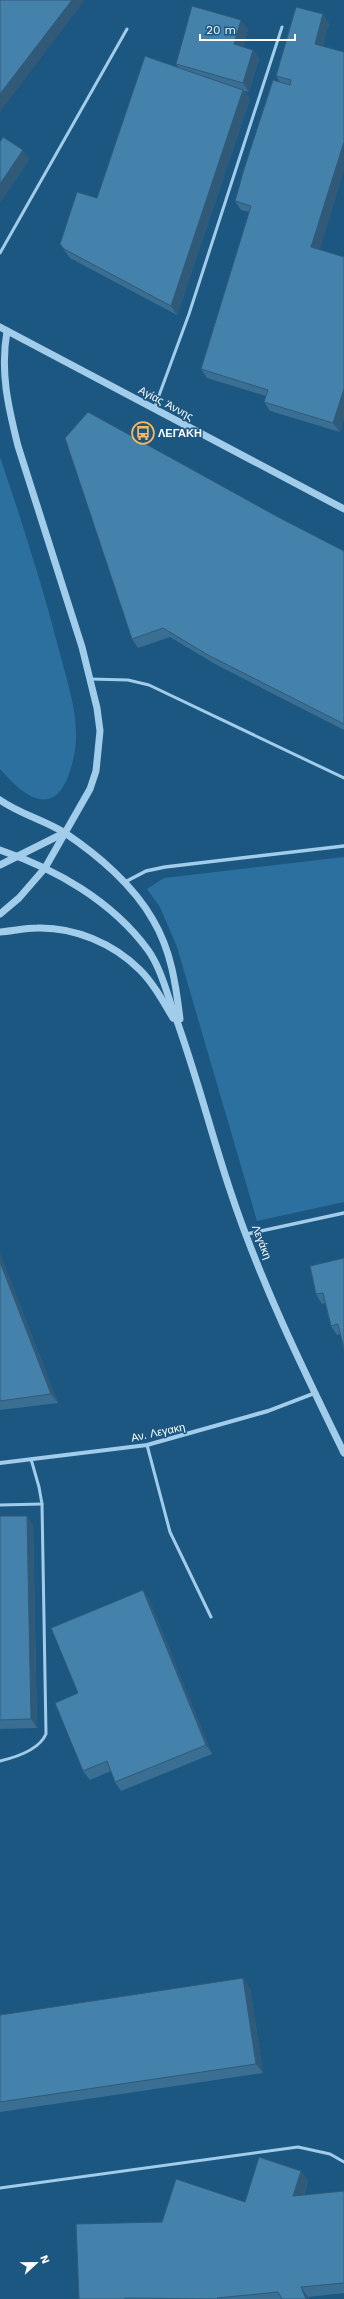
<svg xmlns="http://www.w3.org/2000/svg" width="344" height="2299" viewBox="0 0 344 2299" font-family="'Work Sans',sans-serif">
  <style>
    .green { fill: #2b709f }
    .lines { fill: none; stroke-linecap: round; stroke-linejoin: round }
    .service { stroke: #a1ccea; stroke-width: 3 }
    .pedestrian { stroke: #a1ccea; stroke-width: 3.5 }
    .minor { stroke: #a1ccea; stroke-width: 4 }
    .tertiary { stroke: #a1ccea; stroke-width: 7 }
    .wall { fill: #3a6f93 }
    .shaded-wall { fill: #305a78 }
    .building { fill: #4481ab; stroke: #305a78 }
    .labels { text-anchor: middle; stroke-width: 3; stroke-linejoin: round; paint-order: stroke }
    .street-label { font-size: 11px; fill: #fff; stroke: #1c5782 }
    .poi-label { font-size: 11px; font-weight: bold; fill: #fff; stroke: #1c5782; text-anchor: start }
  </style>
  <rect width="100%" height="100%" fill="#1c5782"/>
  <g class="green">
    <path d="M0,457C22,522 43,587 60,654C67,680 76,708 76,734C77,751 69,786 55,796C35,809 12,782 0,769Z"/>
    <polygon points="344,857 344,1202 257,1221 177,947 160,907 147,889 164,878"/>
  </g>
  <g class="lines">
    <g class="service">
      <polyline points="0,253 127,29"/>
      <polyline points="154,409 189,314 282,27"/>
      <polyline points="90,679 128,680 149,685 344,778"/>
      <polyline points="147,1445 170,1532 211,1617"/>
      <polyline points="0,1505 42,1504"/>
      <path d="M0,1761C17,1757 39,1750 46,1734L42,1504L39,1487L31,1459"/>
      <polyline points="0,2188 298,2147 330,2154 344,2162"/>
    </g>
    <g class="pedestrian">
      <polyline points="125,882 146,871 165,867 344,846"/>
      <polyline points="247,1234 344,1213"/>
    </g>
    <polyline class="minor" points="0,1463 147,1445 268,1411 315,1393"/>
    <g class="tertiary">
      <polyline points="0,327 344,509"/>
      <path d="M0,800C20,814 44,820 65,833C98,855 134,886 153,920C171,950 176,985 180,1019"/>
      <path d="M0,850C56,869 112,901 148,950C160,967 166,990 173,1010C195,1069 210,1130 230,1190C260,1281 302,1367 344,1453"/>
      <polyline points="0,865 64,833"/>
      <path d="M0,914L19,898L45,868L90,789L96,771L100,731L97,708L82,647L18,446C8,406 0,372 7,331"/>
      <path d="M0,932C12,931 25,928 37,928C74,927 113,943 140,970C153,983 163,1001 173,1018"/>
    </g>
  </g>
  <g class="wall">
    <polygon points="329,23 323,46 320,250 344,257 344,419 340,432 270,411 264,402 266,396 207,378 201,369 249,212 241,210 235,201 280,82 276,76"/>
    <polygon points="248,29 243,47 253,50 259,59 249,92 244,91 250,99 177,315 70,258 60,244 97,198 178,67 176,64"/>
    <polygon points="278,517 344,551 344,730 215,664 170,637 138,648 132,639"/>
    <polygon points="0,1254 58,1403 0,1410"/>
    <polygon points="344,1258 341,1334 337,1335 331,1326 325,1303 322,1304 316,1294"/>
    <polygon points="0,1516 33,1525 37,1728 0,1729"/>
    <polygon points="149,1599 212,1754 121,1791 115,1782 111,1771 90,1780 83,1771 78,1693"/>
    <polygon points="250,1988 263,2073 0,2112 0,2015"/>
    <polygon points="301,2171 308,2181 304,2195 344,2191 344,2293 308,2297 309,2299 79,2299 162,2222 245,2202"/>
  </g>
  <g class="shaded-wall">
    <polygon points="72,0 85,0 0,112 0,94"/>
    <polygon points="323,14 329,23 321,53 315,44"/>
    <polygon points="241,20 248,29 241,54 234,44"/>
    <polygon points="253,50 259,59 249,92 243,83"/>
    <polygon points="243,90 250,99 177,315 171,306"/>
    <polygon points="344,142 344,171 318,256 311,247"/>
    <polygon points="23,150 30,159 0,203 0,184"/>
    <polygon points="344,389 344,419 340,432 333,423"/>
    <polygon points="0,1254 58,1403 51,1394 0,1262"/>
    <polygon points="27,1516 33,1525 37,1728 31,1719"/>
    <polygon points="143,1590 149,1599 212,1754 206,1745"/>
    <polygon points="243,1978 250,1988 263,2073 256,2064"/>
    <polygon points="301,2171 308,2181 300,2206 293,2196"/>
    <polygon points="301,2287 308,2297 309,2299 306,2299"/>
  </g>
  <g class="building">
    <polygon points="0,0 72,0 0,94"/>
    <polygon points="192,6 241,20 234,44 253,50 243,83 176,64"/>
    <polygon points="296,7 323,14 315,44 344,52 344,142 311,247 344,257 344,389 333,423 264,402 268,390 201,369 251,206 235,201 244,169 273,80 290,85 291,80 276,76"/>
    <polygon points="145,56 243,90 171,306 64,249 60,244 77,192 97,198"/>
    <polygon points="3,137 23,150 0,184 0,142"/>
    <polygon points="88,412 278,517 344,551 344,724 208,655 163,628 132,639 65,438"/>
    <polygon points="344,1258 344,1349 338,1324 331,1326 323,1293 316,1294 310,1266"/>
    <polygon points="0,1262 51,1394 0,1401"/>
    <polygon points="0,1516 27,1516 31,1719 0,1720"/>
    <polygon points="143,1590 206,1745 115,1782 107,1761 83,1771 55,1703 78,1693 51,1628"/>
    <polygon points="243,1978 256,2064 0,2102 0,2015"/>
    <polygon points="259,2157 301,2171 293,2196 344,2191 344,2283 301,2287 306,2299 282,2299 278,2292 217,2298 218,2299 125,2298 125,2299 79,2299 76,2224 162,2222 176,2179 245,2202"/>
  </g>
  <defs>
    <g id="bus-ring" transform="scale(1.15)"><circle r="9.5" fill="#1c5782" stroke="#fbb75e" stroke-width="1.5"/><path d="M-5-6H5V4H4V6H2V4H-2V6H-4V4H-5ZM-3.5-4V0h7V-4ZM-3.5 1.2v1.5H-2V1.2ZM2 1.2v1.5H3.5V1.2Z" fill="#fbb75e"/></g>
  </defs>
  <g fill-rule="evenodd">
    <use href="#bus-ring" x="143" y="433"/>
  </g>
  <g class="labels">
    <g class="street-label">
      <text transform="translate(166 403) rotate(28)" y="4">Αγίας Άννης</text>
      <text transform="translate(262 1242) rotate(69)" y="4">Λεγάκη</text>
      <text transform="translate(158 1432) rotate(-12)" y="4">Αν. Λεγακη</text>
    </g>
    <g class="poi-label">
      <text x="158" y="437">ΛΕΓΑΚΗ</text>
    </g>
  </g>
  <g transform="translate(36 2263) rotate(68)" stroke="#1c5782" stroke-width="3" paint-order="stroke">
  <path d="M0-3L7 15L0 10L-7 15Z" fill="#ffffff"/>
  <text y="-6" font-size="11" font-weight="bold" text-anchor="middle" fill="#ffffff">N</text>
  </g>
  <path d="M200 34v6h95v-6" fill="none" stroke="#ffffff" stroke-width="2"/>
  <text x="206" y="34" font-size="12" fill="#ffffff" stroke="#1c5782" stroke-width="3" paint-order="stroke">20 m</text>
</svg>
